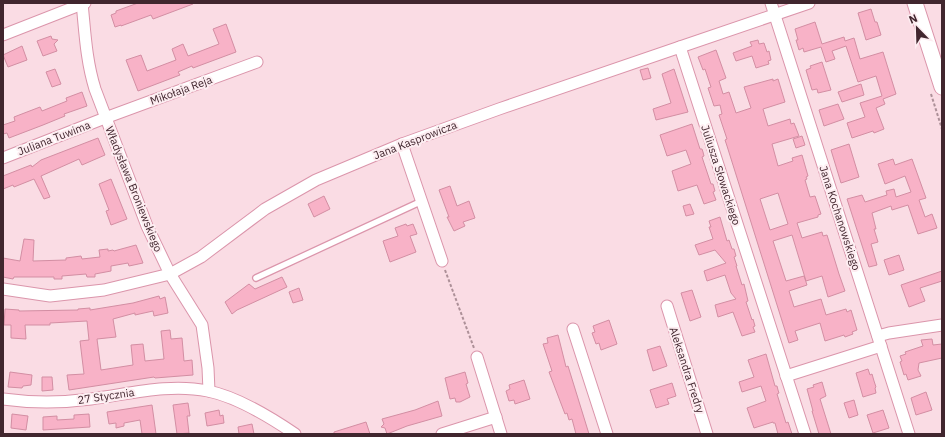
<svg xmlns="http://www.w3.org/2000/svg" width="945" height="437" viewBox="0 0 945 437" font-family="'IBM Plex Sans',sans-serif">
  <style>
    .building { fill: #f8b2c7; stroke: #d38ea3; fill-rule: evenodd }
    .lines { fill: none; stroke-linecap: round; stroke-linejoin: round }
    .lane-casing { stroke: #db95ab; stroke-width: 8 }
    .street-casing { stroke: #db95ab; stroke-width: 13 }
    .secondary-casing { stroke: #db95ab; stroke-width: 17 }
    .path { stroke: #ad9098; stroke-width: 2; stroke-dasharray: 3 2; stroke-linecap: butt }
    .lane { stroke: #fff; stroke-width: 5.5 }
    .street { stroke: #fff; stroke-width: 11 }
    .secondary { stroke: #fff; stroke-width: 15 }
    .labels { text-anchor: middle; stroke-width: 4; stroke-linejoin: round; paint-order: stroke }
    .street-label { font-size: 11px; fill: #41262e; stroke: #fdedf1 }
  </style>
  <rect width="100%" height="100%" fill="#fadce4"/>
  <g class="building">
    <polygon points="138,3 193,3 193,4 153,19 151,15 121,26 121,25 115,27 111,15 116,13 116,11"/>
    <polygon points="871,9 875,22 877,22 881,35 866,40 858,13"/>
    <polygon points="815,22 822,44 844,37 845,41 854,38 860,59 883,52 896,94 883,99 885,104 876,108 884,129 874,133 873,131 852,138 847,123 865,117 860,103 882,96 876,76 858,82 846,46 832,51 835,59 826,62 821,47 804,52 803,48 799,50 796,40 798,40 795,29"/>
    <polygon points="226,24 236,52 193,68 192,66 178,72 180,75 138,91 126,60 141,55 147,71 176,60 172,49 183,44 188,56 219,44 213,29"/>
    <polygon points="51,36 52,39 58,40 54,44 57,51 43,56 37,41"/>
    <polygon points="758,40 759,44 764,43 767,52 769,51 771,60 768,61 769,64 756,68 752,56 736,61 733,53 752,46 750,42"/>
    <polygon points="22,46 27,60 8,67 3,55"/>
    <path d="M716,50L726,78L719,81L723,94L729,92L736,113L751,108L744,87L773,79V81L778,79L785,102L763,109L768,126L790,119L791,124L794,123L799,136L772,144L778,166L793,161L792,158L802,155L808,176L806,177L807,179L805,180L810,197L815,196L821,214L818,215V217L797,223L802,238L822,232L823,236L827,235L839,274L845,291L828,297L822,276L806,281L792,235L773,241L786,281L804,276L807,285L789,291L794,307L821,299L826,315L846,309L847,312L851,310L857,330L852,332L853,334L845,337L844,335L825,341L820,323L795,331L798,340L789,343L727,146L725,140L727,139L719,115L722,114L720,105L714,106L708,88L711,87L705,69L703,70L698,57ZM778,193L788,224L770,230L760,199Z"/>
    <polygon points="822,62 831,90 818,93 817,89 812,90 806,70 811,68 810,66"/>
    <polygon points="648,68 651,78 643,80 640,70"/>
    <polygon points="55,69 61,84 52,87 46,72"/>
    <polygon points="674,69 688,112 656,120 653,109 671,103 662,74"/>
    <polygon points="861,84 864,95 842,102 838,92"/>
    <polygon points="82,92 87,106 64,114 65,116 43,125 9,138 7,133 3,134 3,125 15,121 14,117 40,107 42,111 67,101 66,98"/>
    <polygon points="838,104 844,119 824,126 819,110"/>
    <polygon points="692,124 700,149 702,149 703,152 704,156 702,157 711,184 713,184 715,191 713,192 716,200 704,204 697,185 678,191 672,171 691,164 686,150 667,156 660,135"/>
    <polygon points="802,136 805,145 796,148 793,139"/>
    <polygon points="98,138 105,155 82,165 79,159 41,176 50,197 44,199 34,179 14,187 13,185 3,189 3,176 31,165 32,167 41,160"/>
    <polygon points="849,144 859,177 841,183 831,150"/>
    <polygon points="893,159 895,165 912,159 926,198 919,200 925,217 932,214 937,228 918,234 908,205 892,210 891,206 872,213 876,229 874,229 878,242 871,244 877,265 869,267 847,199 862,195 865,202 887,195 886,191 894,189 896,197 911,192 905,176 885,184 878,164"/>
    <polygon points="111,179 127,219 111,225 106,211 109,210 99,184"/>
    <polygon points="450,186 457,206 469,201 475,218 463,222 465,226 454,231 447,217 449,217 439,190"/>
    <polygon points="324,196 330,209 314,217 308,204"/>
    <polygon points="690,204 694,214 686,216 683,206"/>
    <polygon points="720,217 727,241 729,240 732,249 734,249 736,256 734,257 737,266 736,266 742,285 744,284 748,301 746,302 752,320 753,319 755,326 753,327 755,332 742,336 733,312 718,317 715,305 736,299 731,293 725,275 707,281 704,271 726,263 715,250 699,255 695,245 713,239 709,227 711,227 709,221"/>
    <polygon points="406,224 407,226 413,224 417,234 410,236 416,252 390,262 383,241 398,236 395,228"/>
    <polygon points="24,239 34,240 33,261 66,260 66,258 81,256 82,259 100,257 99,250 108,249 108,251 113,250 114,251 136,245 143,263 129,266 128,263 111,266 111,271 95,274 95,277 87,277 86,274 62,276 62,279 54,279 54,277 14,277 13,279 3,277 3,258 20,261"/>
    <polygon points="899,255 904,270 889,275 884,260"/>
    <polygon points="942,271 942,281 920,288 925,301 909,307 901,285"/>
    <polygon points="282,277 287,287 237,310 232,314 225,302 249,284 255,289"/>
    <polygon points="299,288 303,300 293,303 289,292"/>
    <polygon points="692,290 701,317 690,321 681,293"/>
    <polygon points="159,296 160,299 165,297 168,313 154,316 153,311 135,315 135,313 113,319 116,337 97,339 101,370 133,365 131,345 143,344 145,361 164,359 161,331 170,330 171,339 182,338 184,361 192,360 193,375 155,378 154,377 69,390 67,375 84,374 80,341 89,340 87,321 50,323 50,325 25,325 26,339 11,338 11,325 4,325 5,309 19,310 19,311 78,310 78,309 90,308 90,310 133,303"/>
    <polygon points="609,320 617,344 601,350 599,343 596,344 592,333 595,332 593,326"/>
    <polygon points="558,335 566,367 568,366 589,434 576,434 572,419 569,420 567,413 565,414 549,372 552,371 543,344 548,343 547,338"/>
    <polygon points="932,339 933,345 942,344 942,358 919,363 918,370 921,376 908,380 906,374 904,375 900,362 902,361 900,356 906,354 905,352 923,346 921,340"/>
    <polygon points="660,346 667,366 653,371 647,350"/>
    <polygon points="766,354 775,386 777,386 778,390 779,393 777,394 786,423 788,422 792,434 778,434 775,423 773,423 773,422 754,428 747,408 766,401 761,386 742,392 739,382 754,377 748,360"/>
    <polygon points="868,369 870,375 872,374 874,381 876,387 875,388 876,393 863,397 856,373"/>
    <polygon points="10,372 32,375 31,385 23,386 22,388 8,387"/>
    <polygon points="465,372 468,383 466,384 470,397 460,402 456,402 455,398 450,399 445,378"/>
    <polygon points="42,377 52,377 53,390 42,391"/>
    <polygon points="524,380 530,399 515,404 514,400 509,401 506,391 510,389 509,385"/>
    <polygon points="822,382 826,396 820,399 831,434 819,434 812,411 813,411 807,389 814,387 813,385"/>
    <polygon points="672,383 676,396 667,399 669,404 656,408 650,390"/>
    <polygon points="926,392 932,410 916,415 911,398"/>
    <polygon points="854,400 858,415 849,418 844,403"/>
    <polygon points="438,401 442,416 407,426 387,434 385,428 381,427 384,424 382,419 415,410"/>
    <polygon points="188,403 190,416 187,416 189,433 177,434 173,405"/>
    <polygon points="152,405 156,434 142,434 140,420 124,423 124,426 116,428 116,423 109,424 107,412"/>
    <polygon points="219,410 220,416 223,415 224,423 207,426 205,413"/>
    <polygon points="883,410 889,428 873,433 867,415"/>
    <polygon points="12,414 28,416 26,430 11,428"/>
    <polygon points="89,414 90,427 43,430 43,417 57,416 57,420 74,419 74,415"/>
    <polygon points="366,422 370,434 334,434 334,432"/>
    <polygon points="252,424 254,434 239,434 238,427"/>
  </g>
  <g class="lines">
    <g class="lane-casing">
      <polyline id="lane" points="256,278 422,201"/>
    </g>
    <g class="street-casing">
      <g id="street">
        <path d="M82,3C85,32 86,60 95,89L147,226L170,274L202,325L208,368L209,391"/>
        <polyline points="771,3 909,434"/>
        <polyline points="3,35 85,3"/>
        <polyline points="402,144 442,261"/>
        <polyline points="3,158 105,118 257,62"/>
        <polyline points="3,289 50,296 104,290 170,274 201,257 265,209 316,180 402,144 499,109 680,47"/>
        <polyline points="667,306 707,434"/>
        <polyline points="573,329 607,434"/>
        <polyline points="878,336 889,333 942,325"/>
        <polyline points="477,357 501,434"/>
        <polyline points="786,376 881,346"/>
        <path d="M3,399C32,403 61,403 91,399C130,394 169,383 208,391C238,397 270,417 295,434"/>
        <polyline points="442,434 496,417"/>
        <polyline points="805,434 680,47 809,3"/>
      </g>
    </g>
    <g class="secondary-casing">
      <polyline id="secondary" points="915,3 942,87"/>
    </g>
    <g class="path">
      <polyline points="931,94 942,129"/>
      <polyline points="445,270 474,348"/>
    </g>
    <use href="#lane" class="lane"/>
    <use href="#street" class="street"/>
    <use href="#secondary" class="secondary"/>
  </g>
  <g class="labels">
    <g class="street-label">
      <text transform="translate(181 90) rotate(-20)" y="4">Mikołaja Reja</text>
      <text transform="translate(54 138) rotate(-21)" y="4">Juliana Tuwima</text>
      <text transform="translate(415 140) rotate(-21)" y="4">Jana Kasprowicza</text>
      <text transform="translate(721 175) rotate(72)" y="4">Juliusza Słowackiego</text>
      <text transform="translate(134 189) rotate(68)" y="4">Władysława Broniewskiego</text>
      <text transform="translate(840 218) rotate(72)" y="4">Jana Kochanowskiego</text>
      <text transform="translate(687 370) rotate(72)" y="4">Aleksandra Fredry</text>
      <text transform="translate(106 396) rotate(-8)" y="4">27 Stycznia</text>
    </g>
  </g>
  <rect width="945" height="437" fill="none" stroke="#41262e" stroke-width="8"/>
  <g transform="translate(917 28) rotate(337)" stroke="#fdedf1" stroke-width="3" paint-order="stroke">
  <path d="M0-3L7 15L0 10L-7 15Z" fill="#41262e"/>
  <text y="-6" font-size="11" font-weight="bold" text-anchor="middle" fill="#41262e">N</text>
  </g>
</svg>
